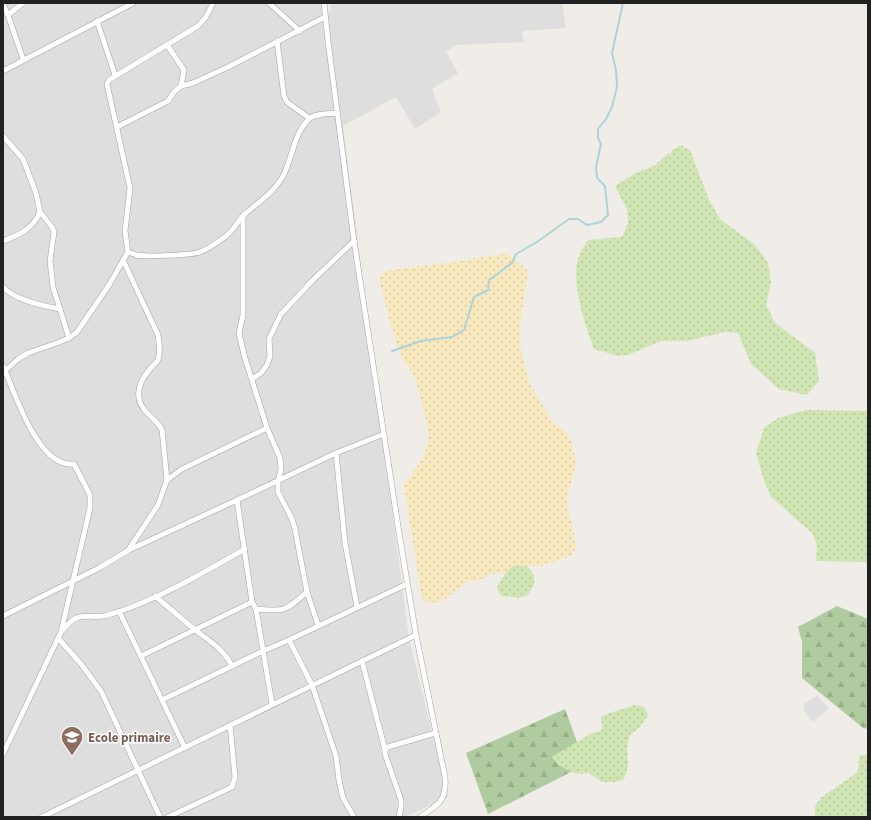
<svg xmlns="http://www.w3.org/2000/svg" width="871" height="820" viewBox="0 0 871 820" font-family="'Source Sans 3',sans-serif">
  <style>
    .residential { fill: #dedede }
    .grass { fill: url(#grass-dots) }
    .forest { fill: url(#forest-firs) }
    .sand { fill: url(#sand-dots) }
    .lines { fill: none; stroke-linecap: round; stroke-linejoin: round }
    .stream { stroke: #add3d9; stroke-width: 2 }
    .minor-casing { stroke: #a2a2a2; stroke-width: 6 }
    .minor { stroke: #fff; stroke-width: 5 }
    .labels { text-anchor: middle; stroke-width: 3; stroke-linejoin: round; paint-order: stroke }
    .education-label { font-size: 13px; font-weight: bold; fill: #785e54; stroke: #fff; text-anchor: start }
  </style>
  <defs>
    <pattern id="grass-dots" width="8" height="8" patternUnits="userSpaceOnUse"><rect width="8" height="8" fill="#d0e5b3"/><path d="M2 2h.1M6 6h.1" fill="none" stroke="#b2c49a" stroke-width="1.8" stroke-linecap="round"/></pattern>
    <pattern id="forest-firs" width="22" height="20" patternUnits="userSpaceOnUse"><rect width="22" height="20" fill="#b1cba1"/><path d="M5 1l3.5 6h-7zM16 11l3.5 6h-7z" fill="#98ae8a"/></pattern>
    <pattern id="sand-dots" width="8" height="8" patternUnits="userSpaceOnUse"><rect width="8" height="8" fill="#f8e8be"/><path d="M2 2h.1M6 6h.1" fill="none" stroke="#d4c7a3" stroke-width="1.8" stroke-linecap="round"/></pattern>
  </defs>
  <rect width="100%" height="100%" fill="#f0ede8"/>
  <g class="residential">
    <polygon points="3,3 327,3 329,14 332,3 562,3 566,28 522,31 524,42 456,45 446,52 458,73 432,89 441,112 415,129 396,97 343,126 409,639 448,797 405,817 3,817"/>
    <polygon points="817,696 829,708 813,722 804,710 804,704"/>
  </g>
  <g class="grass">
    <path d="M680,145L690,150L709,200L720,219L755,245L768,263L771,283L766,305L775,323L815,353L819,381L807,395L779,389L751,364L738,333L725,332L687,341H661L628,355L618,356L594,349C585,324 569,279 580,253C582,249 585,244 588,240L622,237L628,223L627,209L615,186L636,173L654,166L670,152V159L672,150Z"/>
    <polygon points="806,410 868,411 868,562 816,561 817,545 812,533 771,497 763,478 756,453 764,428 778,418"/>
    <path d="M514,565L527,566L534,575V585L528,595L520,598L501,596L497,589C501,578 506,572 514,565Z"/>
    <polygon points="634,705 644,707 648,715 640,727 630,735 627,745 628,767 624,779 616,782 602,782 589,773 579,774 571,772 559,765 552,757 590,734 602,730 601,716"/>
    <polygon points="859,755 868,755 868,817 815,817 815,806 822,797 858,772"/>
  </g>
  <g class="forest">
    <polygon points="837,606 868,619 868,729 863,728 802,678 802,642 798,627"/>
    <polygon points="565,709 577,742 552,757 559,765 571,772 488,814 466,753"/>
  </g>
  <polygon class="sand" points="507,253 528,271 520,324 521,351 530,384 552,422 566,432 572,443 576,464 567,498 567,509 573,527 576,548 571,556 540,566 515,565 505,573 492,574 477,581 469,581 440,602 428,603 422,598 404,485 423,458 429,440 427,423 416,381 410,369 402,359 393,332 379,279 385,271 460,261"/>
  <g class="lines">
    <polyline class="stream" points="392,351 421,341 452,337 464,330 474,297 488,290 489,280 512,263 516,254 537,242 569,219 578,219 587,225 601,222 608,215 605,186 597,178 596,167 601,144 598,138 598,129 606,119 612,107 617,87 616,70 612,53 623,3"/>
    <g class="minor-casing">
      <g id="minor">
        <polyline points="269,3 300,31"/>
        <path d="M324,3L328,41L354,241L400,539L416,635L445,777C447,800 439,805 420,817"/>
        <polyline points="3,4 8,15 23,59"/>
        <polyline points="8,15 23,3"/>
        <polyline points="97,21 115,75"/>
        <polyline points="277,41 284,96 287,102 309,118"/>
        <polyline points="167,45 184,70 181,86"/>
        <polyline points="3,71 133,3"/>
        <polyline points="117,127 168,101 174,92 181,86 193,83 228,67 325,17"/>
        <polyline points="3,136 23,159 36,193 40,212 52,227 54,232 50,261 53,287 69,338"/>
        <polyline points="243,215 243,315 239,333 244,355 267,428 280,458 281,470 278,481 278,492 292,519 295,529 307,592 318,625"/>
        <path d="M3,241C19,235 33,229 40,212"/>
        <path d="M128,252C131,253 134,254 136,255C145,257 193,255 200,252C209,249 218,242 226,236C234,230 238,220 246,213C260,201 277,190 285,172C293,154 294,134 309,119C315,113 329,114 338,113"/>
        <path d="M123,260L158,335C159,343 161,351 158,360C156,363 152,366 150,369C143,377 137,387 139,398C141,413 157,418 162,430L167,480L158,505L129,549"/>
        <path d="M3,287C15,300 43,306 60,309"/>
        <path d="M3,366C15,392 37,468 74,464L90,495V508L61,632L3,754"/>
        <polyline points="3,373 18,359 28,353 57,343 69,338 77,332 109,285 128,252 125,231 130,188 107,84 109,80 198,26 206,17 213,3"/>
        <polyline points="252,379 261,373 267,365 270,356 269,339 281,314 313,280 354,241"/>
        <polyline points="336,453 345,543 357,607"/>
        <polyline points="167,480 182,469 267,428"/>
        <polyline points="237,500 252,602 256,609 272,704"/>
        <path d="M155,596C168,607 181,618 194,629C209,641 223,648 232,666"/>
        <path d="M256,609C285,612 285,611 307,592"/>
        <polyline points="119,611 185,748"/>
        <polyline points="3,616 99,568 129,550 237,500 336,453 384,434"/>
        <path d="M63,630C78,611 83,618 104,616C108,615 114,613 118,612C163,597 204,572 245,549"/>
        <polyline points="58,638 81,664 101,691 160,817"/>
        <polyline points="289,640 312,685 336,756 339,780 343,798 354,817"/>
        <polyline points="141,656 252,602"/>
        <polyline points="362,661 385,750"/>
        <polyline points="162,700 263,651 289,640 407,584"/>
        <polyline points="42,817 416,635"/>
        <polyline points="168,817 232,787 235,777 230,725"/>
        <polyline points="399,817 401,807 401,800 385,754 385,750 388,747 435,733"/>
      </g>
    </g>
    <use href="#minor" class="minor"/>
  </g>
  <defs>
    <g id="school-pin" transform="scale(1.15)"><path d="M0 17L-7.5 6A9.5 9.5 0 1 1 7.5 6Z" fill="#8d6e63" stroke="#fff"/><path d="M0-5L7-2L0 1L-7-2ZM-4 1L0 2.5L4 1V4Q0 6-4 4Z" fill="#fff"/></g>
  </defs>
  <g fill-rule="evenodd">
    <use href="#school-pin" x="72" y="737"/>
  </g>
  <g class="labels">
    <g class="education-label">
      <text x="88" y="742">Ecole primaire</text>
    </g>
  </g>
  <rect width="871" height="820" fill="none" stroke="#212121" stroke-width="8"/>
</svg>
